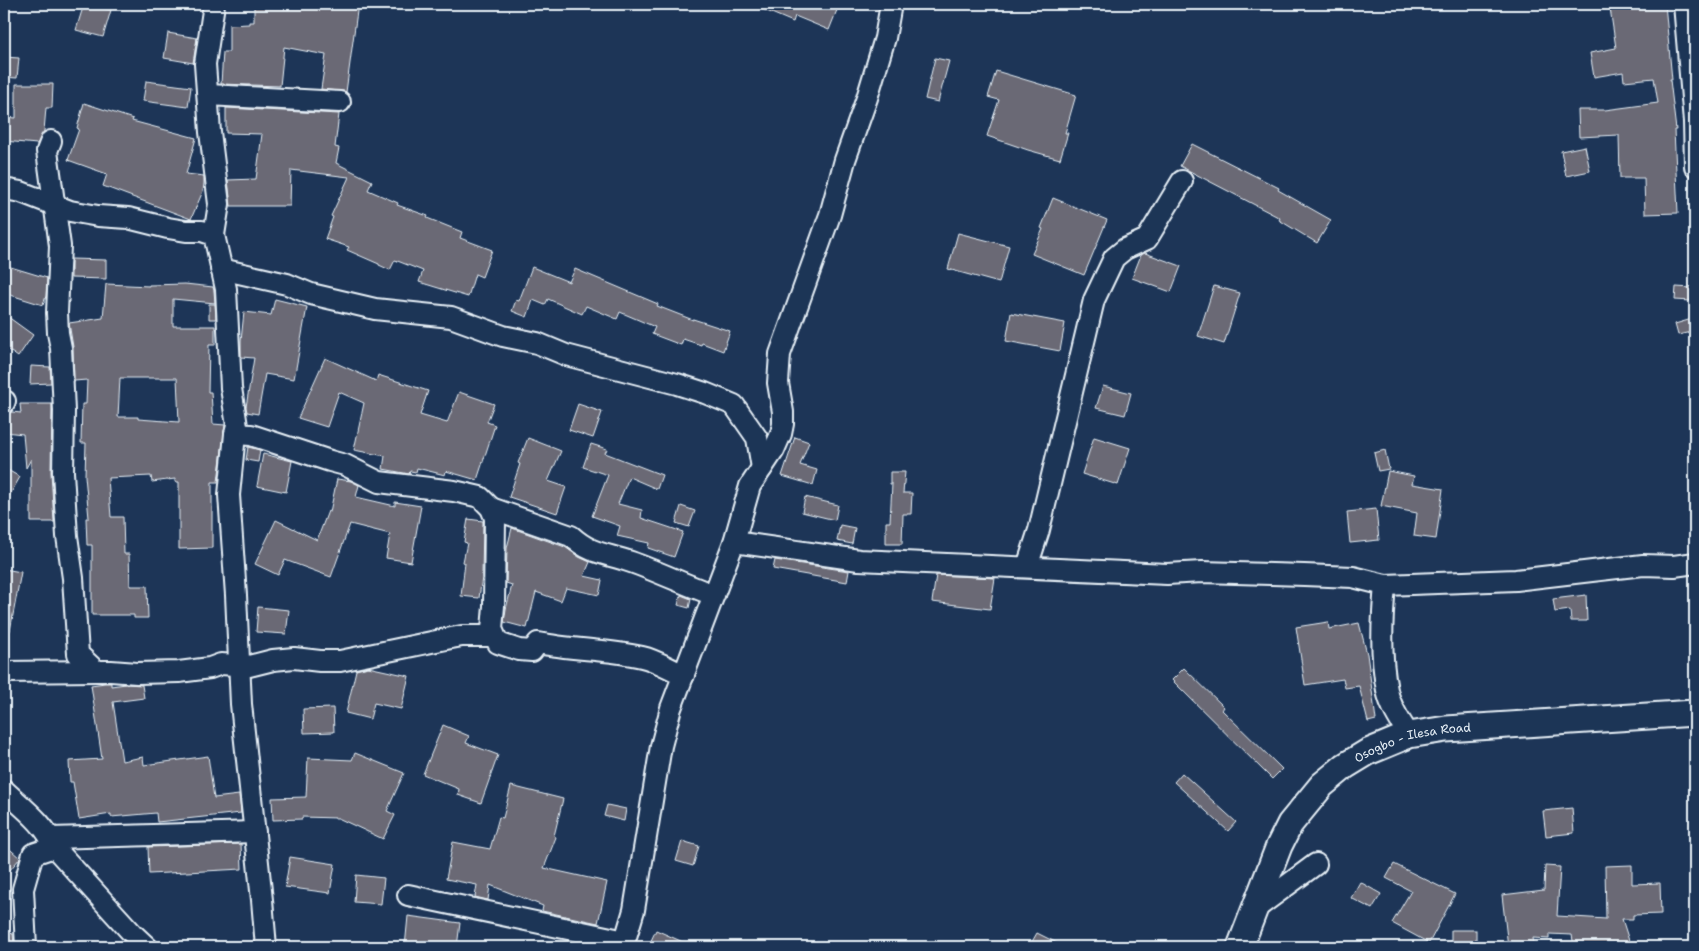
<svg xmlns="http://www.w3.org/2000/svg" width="1699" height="951" viewBox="0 0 1699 951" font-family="'Shantell Sans',sans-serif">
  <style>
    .building { fill: #6a6974; stroke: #e8f1f8; fill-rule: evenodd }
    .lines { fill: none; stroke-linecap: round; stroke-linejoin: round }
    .minor-casing { stroke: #e8f1f8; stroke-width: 24 }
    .major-casing { stroke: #e8f1f8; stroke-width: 29 }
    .minor { stroke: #1d3557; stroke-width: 20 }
    .major { stroke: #1d3557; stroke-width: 25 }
    .labels { text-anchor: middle; stroke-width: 5; stroke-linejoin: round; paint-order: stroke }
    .street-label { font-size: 12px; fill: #e8f1f8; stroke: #1d3557 }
  </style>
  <rect width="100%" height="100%" fill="#1d3557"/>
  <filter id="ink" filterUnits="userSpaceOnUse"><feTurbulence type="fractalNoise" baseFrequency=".02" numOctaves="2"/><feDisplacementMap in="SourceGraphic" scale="10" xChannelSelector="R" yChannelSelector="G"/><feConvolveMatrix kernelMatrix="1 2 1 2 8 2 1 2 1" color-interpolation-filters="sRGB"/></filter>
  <g filter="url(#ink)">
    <g class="building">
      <polygon points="84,4 111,10 103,37 76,30"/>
      <polygon points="254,4 358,4 346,92 321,89 326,55 284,47 280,86 221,84 223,52 229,52 229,25 249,24 249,22 254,22"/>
      <polygon points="750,4 822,4 837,10 829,30 795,16 793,22"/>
      <polygon points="1639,4 1665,4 1672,80 1670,80 1676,130 1674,130 1678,213 1645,214 1644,178 1620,178 1619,135 1579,137 1578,110 1605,110 1658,103 1654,78 1624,81 1623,72 1594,77 1590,53 1616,48 1610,8"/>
      <polygon points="168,33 197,38 193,63 164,58"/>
      <polygon points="4,57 19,58 17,78 4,77"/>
      <polygon points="935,58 949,61 938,102 925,99"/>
      <polygon points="996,71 1076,95 1065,133 1068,133 1060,159 1028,150 987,136 999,100 988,97"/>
      <polygon points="146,81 191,87 188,107 143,101"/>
      <polygon points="16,84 53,84 52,108 46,108 44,131 37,144 4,141 4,117 16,118"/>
      <polygon points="84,103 133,119 132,121 196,138 186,174 204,176 204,183 203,191 191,219 103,186 107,174 68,160 79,129 77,128"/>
      <polygon points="226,108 339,114 335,147 339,148 336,163 372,181 368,190 398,203 397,205 428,216 427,218 462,232 460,238 492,250 482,277 475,274 468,297 419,282 423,271 395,260 390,270 379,265 379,264 347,250 349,247 325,239 333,217 331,216 349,177 291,170 290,206 231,206 228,180 256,179 262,134 226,133"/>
      <polygon points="1192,144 1279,188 1278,190 1331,220 1317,243 1279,220 1280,218 1180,166"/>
      <polygon points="1585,146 1590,171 1566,176 1561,151"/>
      <polygon points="1053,198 1107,220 1084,275 1032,254 1043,229 1041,228"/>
      <polygon points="958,233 1009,246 999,283 948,269"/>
      <polygon points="1145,253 1181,266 1171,292 1132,278 1141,255"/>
      <polygon points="71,259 106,260 106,279 71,278"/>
      <polygon points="4,265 47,278 46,296 43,305 4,293"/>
      <polygon points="532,267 569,282 575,269 658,304 657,306 693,320 693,319 730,331 723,351 702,343 701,345 683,339 681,345 652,334 655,327 620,312 617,319 586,306 582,314 548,299 545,305 533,300 527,317 512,311 516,300 519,301"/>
      <path d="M106,284L149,286V285L185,284L213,287L214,291L215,303L173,299V326H215V345H209L208,392H211L213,424L225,425L218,482H212V548L179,549V482H175V479L152,482L151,476L108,478L111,517H123L124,554H129L130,586H147L148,618H134V615H92V545H87L86,518H89L85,476L86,443H81L82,404H86L87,380L74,381L73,347L69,323L103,318ZM120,378H177L179,422L138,419V417H118Z"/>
      <polygon points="1214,286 1240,293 1224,344 1198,336"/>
      <polygon points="1676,287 1692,288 1691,301 1675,300"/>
      <polygon points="275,299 307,307 294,379 265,374 258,414 247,412 246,407 254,358 241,357 241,341 244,312 271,315"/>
      <polygon points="209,304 215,304 216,319 209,319"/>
      <polygon points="1011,313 1065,323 1060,351 1006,341"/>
      <polygon points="4,314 33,335 18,357 4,347"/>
      <polygon points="1692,319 1695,331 1678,335 1675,324"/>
      <polygon points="325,358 376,381 378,375 428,391 420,415 447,423 459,392 494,404 487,422 495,425 477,480 446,471 445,475 417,468 416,472 410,471 409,474 383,469 385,456 354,450 364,403 339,392 327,427 298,418"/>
      <polygon points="31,366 50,367 51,383 30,384"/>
      <polygon points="1103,386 1131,393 1125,415 1096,408"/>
      <polygon points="20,404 52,404 51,472 54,522 31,522 31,459 26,468 23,434 5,432 7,414 12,412 21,413"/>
      <polygon points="578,404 602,412 593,438 569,430"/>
      <polygon points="795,437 809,442 800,465 817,470 813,485 782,476"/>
      <polygon points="1094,437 1130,448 1118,485 1082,474"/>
      <polygon points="528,438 561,451 548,481 566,487 557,513 509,497 520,464 518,463"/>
      <polygon points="591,444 607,449 605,453 662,475 657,489 629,477 618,504 642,510 641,518 683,532 674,557 648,548 649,543 617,536 620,526 592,516 608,475 583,467"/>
      <polygon points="248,447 260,450 258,462 246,460"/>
      <polygon points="1385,450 1389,469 1378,471 1374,453"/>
      <polygon points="263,454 292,461 286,492 257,486"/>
      <polygon points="4,468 20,477 4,505"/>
      <polygon points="1388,471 1414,476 1412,484 1443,489 1436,539 1414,536 1417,513 1381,506"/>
      <polygon points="890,472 905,472 903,493 912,493 911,514 903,514 902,544 886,544 886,522 890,522 892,484 890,484"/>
      <polygon points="337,479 351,481 359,485 356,497 395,506 395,502 421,506 411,562 386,558 390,534 350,524 331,577 285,560 278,575 255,564 276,520 317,540 328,511 330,512"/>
      <polygon points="805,497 838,505 835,520 802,512"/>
      <polygon points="681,506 695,511 689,527 676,523"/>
      <polygon points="1376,509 1379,540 1350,543 1347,512"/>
      <polygon points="468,519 483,521 482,577 479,598 461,596 465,563 463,562 467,543 464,542"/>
      <polygon points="840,525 855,528 852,544 837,541"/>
      <polygon points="512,528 565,547 579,557 590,562 584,576 602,580 599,595 566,588 561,601 536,592 527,628 504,622 506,609 512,585 506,583 507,548"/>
      <polygon points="775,560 849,571 847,582 773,569"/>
      <polygon points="4,569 21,572 10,631 4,631"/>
      <polygon points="936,575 995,578 990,609 932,602"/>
      <polygon points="681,595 691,599 689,608 678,605"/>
      <polygon points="1586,595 1587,621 1571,621 1570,610 1555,612 1553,599"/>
      <polygon points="258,607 289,610 286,634 256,632"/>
      <polygon points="1328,622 1329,629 1359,623 1367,654 1376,720 1368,722 1359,686 1345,688 1343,679 1305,685 1296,627"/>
      <polygon points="368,667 409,676 401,709 374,703 370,719 346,713 356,670"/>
      <polygon points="1184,668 1224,707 1222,710 1282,769 1272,779 1172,680"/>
      <polygon points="105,683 111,683 111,686 126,684 142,685 144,698 113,702 122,761 143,757 144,765 208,756 214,798 239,795 241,813 157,822 156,813 111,817 111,814 79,819 73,782 70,782 69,761 102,759 91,685"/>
      <polygon points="333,708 334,732 304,733 303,709"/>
      <polygon points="443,725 469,736 466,743 498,755 481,803 458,795 459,789 423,774"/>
      <polygon points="355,753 404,773 387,811 395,815 383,839 338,818 302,817 302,819 273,820 272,798 306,797 308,758 352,760"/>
      <polygon points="1182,773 1236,822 1228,831 1174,782"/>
      <polygon points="511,786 563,799 554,836 556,837 544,868 607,882 598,923 542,911 543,906 490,885 488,900 475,897 477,885 446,879 453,842 490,849 499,817 503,818"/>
      <polygon points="607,805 626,809 624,821 604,816"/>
      <polygon points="1572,808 1574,833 1546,836 1543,811"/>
      <polygon points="682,841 699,846 693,866 676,861"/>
      <polygon points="4,844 20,858 4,877"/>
      <polygon points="241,844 242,869 149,874 148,847"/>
      <polygon points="290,857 335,864 330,893 285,887"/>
      <polygon points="1394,864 1455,894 1429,943 1392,923 1411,891 1386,878"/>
      <polygon points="1632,865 1632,884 1660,883 1661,914 1633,915 1633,919 1622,919 1631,947 1574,947 1572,935 1549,934 1549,939 1533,938 1534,947 1508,947 1502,895 1544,890 1545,866 1560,867 1557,916 1606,919 1605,866"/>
      <polygon points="356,875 384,878 381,904 354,902"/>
      <polygon points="1360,882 1381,894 1372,909 1351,898"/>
      <polygon points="408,916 460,923 457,947 405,947"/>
      <polygon points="656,930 694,947 648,947"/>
      <rect x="1451" y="930" width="25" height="17"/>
      <polygon points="4,931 13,934 14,947 4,947"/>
      <polygon points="1037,933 1065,947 1029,947"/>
    </g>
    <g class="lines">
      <g class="minor-casing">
        <g id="minor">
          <polyline points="1684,4 1694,122 1695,166"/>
          <polyline points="208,95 340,102"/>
          <polyline points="51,141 47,151 60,246 57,313 58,333 61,348 64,411 63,472 67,536 73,578 78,654 96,671 111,671 137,673 179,672 210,668 221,664 249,666 273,660 294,658 320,661 340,661 446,639 462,636 494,636"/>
          <path d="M4,189L21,192L70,211L98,216L128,218L168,228L186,231H202L214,235L226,289L231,388L237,426L235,434L251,435L330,461L345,465L379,482L454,491L480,497L491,508L495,518L494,606L492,629L498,643L519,650L532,651L538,643C572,650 607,649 642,657C656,660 670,669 684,675"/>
          <polyline points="214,235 219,204 210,132 205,64 214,4"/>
          <polyline points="221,269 287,284 311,294 375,309 451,317 503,336 537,343 566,355 677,384 705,393 734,405 757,438 762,468"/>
          <polyline points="4,403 5,401"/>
          <polyline points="235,434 229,495 236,595 241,704 262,900 266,947"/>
          <path d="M491,508L571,536C592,555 606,553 631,562C659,572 686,585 714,595"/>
          <polyline points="734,542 859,560 1167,574 1202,572 1304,575 1353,577 1385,585 1516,580 1643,565 1674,566 1695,563"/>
          <polyline points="1027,567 1039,530 1094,300 1114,258 1125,249 1147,239 1182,181"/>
          <path d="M1385,585C1382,619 1380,656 1387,690C1390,706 1400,721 1409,735"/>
          <polyline points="4,672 96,671"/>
          <path d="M4,790C20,805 48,826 54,847L132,933L147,947"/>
          <polyline points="51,838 255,832"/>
          <polyline points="408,895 625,941"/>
          <polyline points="1255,909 1316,864"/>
          <polyline points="26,947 23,889 33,854 54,847"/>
          <polyline points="623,947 634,910 661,746 671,708 734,542 750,486 774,450 781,434 783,424 783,412 778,383 780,354 830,215 845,160 867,98 885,38 891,4"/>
        </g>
      </g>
      <g class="major-casing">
        <g id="major">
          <path id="s1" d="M1240,947L1279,846L1290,824L1322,785L1345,766L1368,752L1409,735L1446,729L1695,713"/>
        </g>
      </g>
      <use href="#minor" class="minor"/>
      <use href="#major" class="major"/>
    </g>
  </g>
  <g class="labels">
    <g class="street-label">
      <text dy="4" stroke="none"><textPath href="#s1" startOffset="286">Osogbo - Ilesa Road</textPath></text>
    </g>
  </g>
  <rect width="1699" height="951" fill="none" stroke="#1d3557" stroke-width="20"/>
  <rect x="10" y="10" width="1679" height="931" fill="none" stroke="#e8f1f8" stroke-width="2" filter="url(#ink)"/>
</svg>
